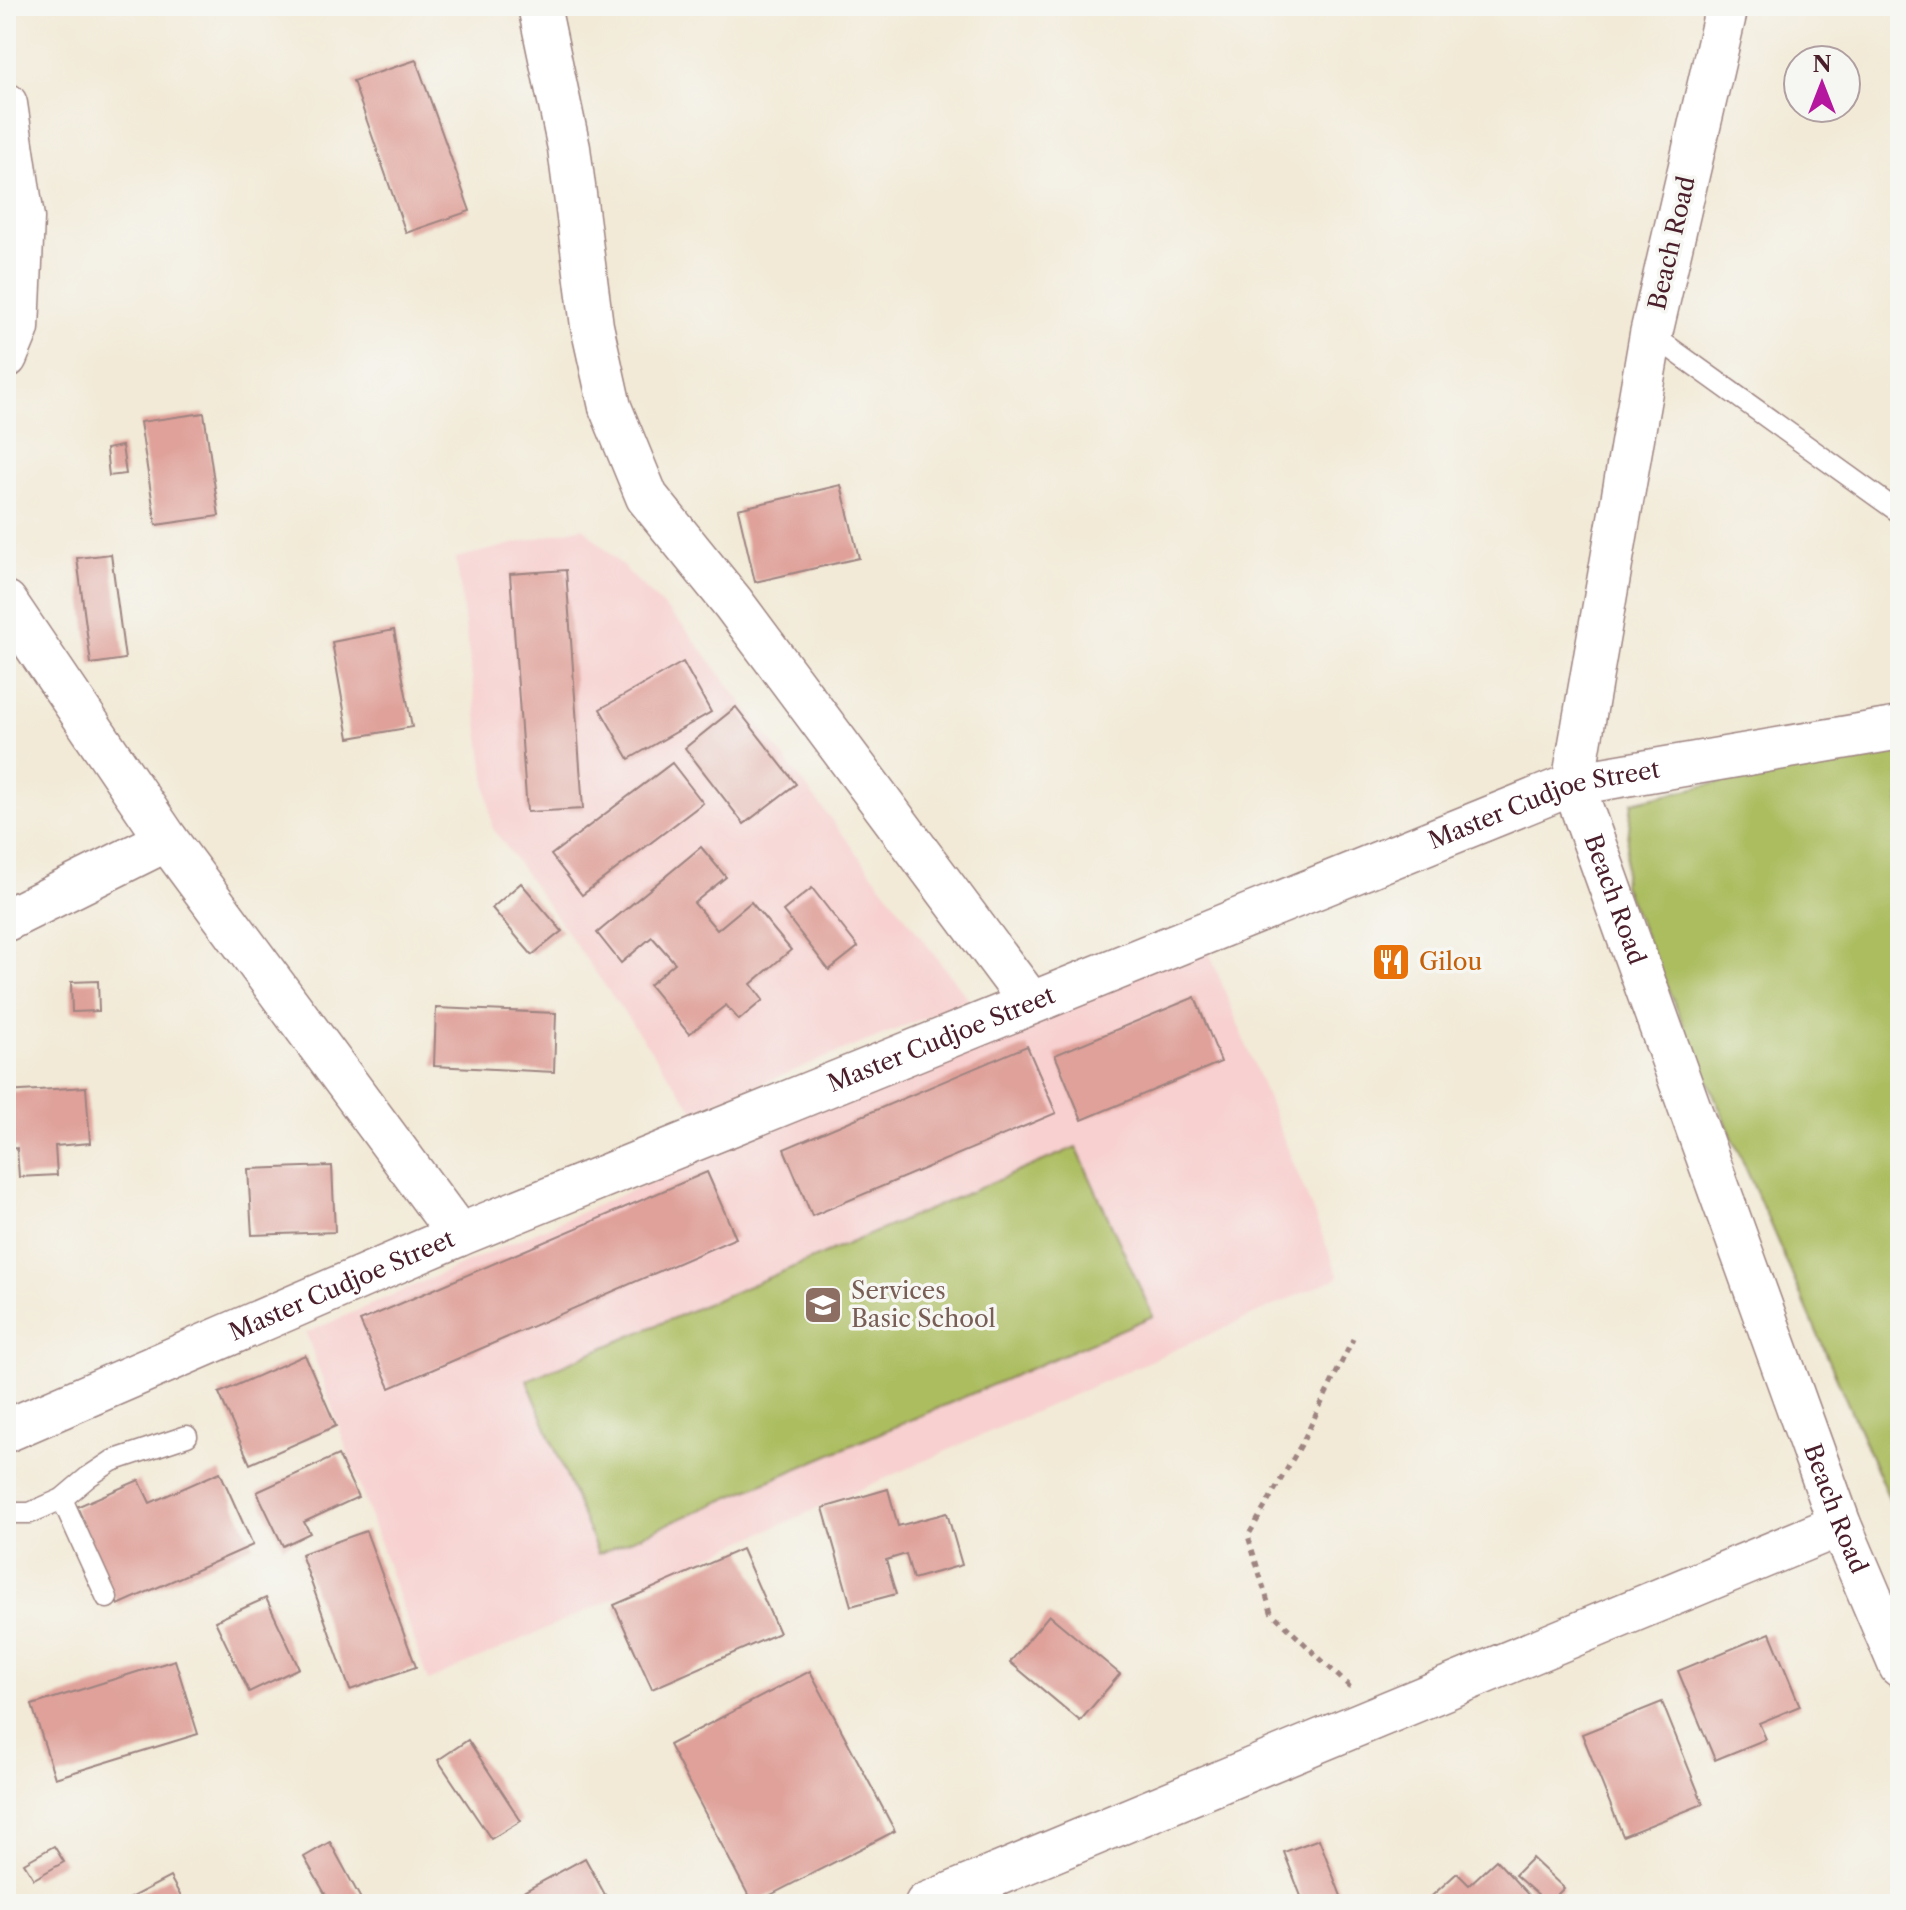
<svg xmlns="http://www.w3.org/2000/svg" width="1906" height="1910" viewBox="0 0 1906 1910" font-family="'Libre Caslon Text',serif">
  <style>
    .built { fill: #f7d0cf }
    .green { fill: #acbd60; stroke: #7b6e46; stroke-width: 2 }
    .building { fill: #dfa19a }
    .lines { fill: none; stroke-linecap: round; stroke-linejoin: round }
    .service-casing { stroke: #9e8481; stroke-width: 23 }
    .minor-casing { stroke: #9e8481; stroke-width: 45 }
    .path { stroke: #9e8481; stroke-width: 5; stroke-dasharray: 6 6; stroke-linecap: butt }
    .service { stroke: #fff; stroke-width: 20 }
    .minor { stroke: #fff; stroke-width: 42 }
    .labels { text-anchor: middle; stroke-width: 7; stroke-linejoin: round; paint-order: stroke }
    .street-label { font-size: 24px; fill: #4a1f2b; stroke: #f6f6f2 }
    .food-label { font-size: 24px; fill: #c56008; stroke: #f6f6f2; text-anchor: start }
    .education-label { font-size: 24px; fill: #785e54; stroke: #f6f6f2; text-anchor: start }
  </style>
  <rect width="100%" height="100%" fill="#f6f6f2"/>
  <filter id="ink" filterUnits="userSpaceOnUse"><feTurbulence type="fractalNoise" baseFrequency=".0125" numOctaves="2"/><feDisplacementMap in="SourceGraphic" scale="16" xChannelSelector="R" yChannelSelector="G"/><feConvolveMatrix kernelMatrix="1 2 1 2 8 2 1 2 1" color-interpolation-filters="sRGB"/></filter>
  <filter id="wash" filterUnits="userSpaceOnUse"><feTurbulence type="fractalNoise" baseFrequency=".006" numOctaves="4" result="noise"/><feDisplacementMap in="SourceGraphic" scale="32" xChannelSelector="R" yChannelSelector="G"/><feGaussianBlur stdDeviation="1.8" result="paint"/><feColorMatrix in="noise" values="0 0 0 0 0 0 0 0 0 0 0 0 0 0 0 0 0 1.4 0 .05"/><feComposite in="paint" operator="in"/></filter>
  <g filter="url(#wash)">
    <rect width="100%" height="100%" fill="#f2ead7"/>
    <g class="built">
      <polygon points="583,527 685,628 969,1000 694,1111 492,827 456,558"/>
      <polygon points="1204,939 1339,1277 428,1681 306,1333"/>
    </g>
    <g class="green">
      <polygon points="1900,742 1900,1524 1623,885 1632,802"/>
      <polygon points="1076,1147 1153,1316 598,1554 527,1380"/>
    </g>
    <g id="blocks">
      <g class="building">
        <polygon points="416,60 470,211 406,233 353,81"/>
        <polygon points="204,413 219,516 156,525 140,422"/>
        <polygon points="122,446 126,474 109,476 106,449"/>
        <polygon points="841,485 859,558 755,582 738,509"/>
        <polygon points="111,554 125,659 91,664 77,558"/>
        <polygon points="566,570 583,809 527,812 510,574"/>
        <polygon points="394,630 412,727 349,738 332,642"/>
        <polygon points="683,662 711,712 629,759 600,709"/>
        <polygon points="736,707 796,784 744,824 685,748"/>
        <polygon points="672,763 703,803 582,895 551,855"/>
        <polygon points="701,847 726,877 694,903 717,930 751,902 791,950 751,984 763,1000 739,1020 726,1005 689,1034 649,985 675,963 652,937 621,963 597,933"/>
        <polygon points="521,883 562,931 532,955 492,908"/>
        <polygon points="812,888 858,947 829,970 783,911"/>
        <polygon points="98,981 99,1011 72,1012 71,982"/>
        <polygon points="1195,997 1221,1062 1082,1120 1055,1055"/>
        <polygon points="436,1008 556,1013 554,1072 434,1066"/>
        <polygon points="1027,1046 1056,1113 812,1216 784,1149"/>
        <polygon points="86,1087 90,1143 55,1146 57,1175 19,1177 17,1148 6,1149 6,1092"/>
        <polygon points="332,1166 335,1232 252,1235 248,1169"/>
        <polygon points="707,1172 736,1238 390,1388 360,1321"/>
        <polygon points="305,1355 336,1426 250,1464 219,1393"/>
        <polygon points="338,1455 358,1497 304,1522 310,1533 283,1546 257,1492"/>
        <polygon points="220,1472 253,1545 118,1605 74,1508 139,1480 150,1503"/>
        <polygon points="888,1489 898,1526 947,1513 962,1565 913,1579 906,1554 886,1560 896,1594 851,1606 823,1508"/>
        <polygon points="366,1531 416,1667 350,1690 301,1554"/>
        <polygon points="742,1549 779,1633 652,1689 614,1605"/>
        <polygon points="266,1598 299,1668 249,1692 215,1621"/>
        <polygon points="1049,1615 1120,1674 1080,1721 1010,1662"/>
        <polygon points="1770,1633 1800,1706 1759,1723 1766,1739 1715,1760 1678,1671"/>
        <polygon points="175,1660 198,1734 55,1778 32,1705"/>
        <polygon points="810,1671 895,1831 753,1904 669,1745"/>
        <polygon points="1662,1702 1703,1804 1623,1836 1582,1734"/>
        <polygon points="468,1740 521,1821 491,1839 438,1760"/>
        <polygon points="1319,1839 1344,1904 1304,1904 1284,1852"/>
        <polygon points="330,1842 361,1899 352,1904 331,1904 304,1857"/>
        <polygon points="54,1846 64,1862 34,1879 24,1863"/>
        <polygon points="585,1858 610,1904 516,1904 512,1898"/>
        <polygon points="1532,1858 1564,1888 1548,1904 1515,1875"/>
        <polygon points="1496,1860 1533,1900 1528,1904 1423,1904 1457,1873 1469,1885"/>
        <polygon points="170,1877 185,1904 130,1904 128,1899"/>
      </g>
    </g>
  </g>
  <g filter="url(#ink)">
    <use href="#blocks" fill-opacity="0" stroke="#9e8481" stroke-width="2"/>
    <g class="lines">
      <g class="service-casing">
        <g id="service">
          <polyline points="1651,334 1900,513"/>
          <polyline points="62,1499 107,1598"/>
          <polyline points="6,1513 30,1513 62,1499 88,1477 112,1461 187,1436"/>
        </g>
      </g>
      <g class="minor-casing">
        <g id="minor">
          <polyline points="539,6 569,148 592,326 610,407 647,497 733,603 1031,1003"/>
          <path id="s1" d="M1727,6L1651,334L1573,784L1840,1525L1900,1666"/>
          <polyline points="6,104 23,218 18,328 6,357"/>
          <polyline points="6,602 167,840 459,1235"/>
          <polyline points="6,920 167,840"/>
          <path id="s2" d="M6,1431L459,1235L1573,784L1900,728"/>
          <polyline points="926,1904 1840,1525"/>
        </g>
      </g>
      <polyline class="path" points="1350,1687 1271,1612 1248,1536 1301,1445 1353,1339"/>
      <use href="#service" class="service"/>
      <use href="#minor" class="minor"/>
    </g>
  </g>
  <defs>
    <g id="restaurant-square" transform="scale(2)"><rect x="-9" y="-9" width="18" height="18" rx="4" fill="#e8710a" stroke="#f6f6f2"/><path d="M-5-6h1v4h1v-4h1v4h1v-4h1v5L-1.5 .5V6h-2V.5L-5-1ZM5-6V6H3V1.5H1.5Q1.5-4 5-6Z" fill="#fff"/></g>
    <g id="school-square" transform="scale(2)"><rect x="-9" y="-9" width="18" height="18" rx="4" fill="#8d6e63" stroke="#f6f6f2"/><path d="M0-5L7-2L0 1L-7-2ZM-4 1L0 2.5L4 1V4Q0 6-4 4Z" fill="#fff"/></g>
  </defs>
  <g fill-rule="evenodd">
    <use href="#restaurant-square" x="1391" y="962"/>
    <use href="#school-square" x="823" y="1305"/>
  </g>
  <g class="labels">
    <g class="street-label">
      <text transform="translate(1672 243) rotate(-77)" y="8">Beach Road</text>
      <text dy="8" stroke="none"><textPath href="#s2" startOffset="1662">Master Cudjoe Street</textPath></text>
      <text dy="8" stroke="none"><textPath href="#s1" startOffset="916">Beach Road</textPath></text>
      <text dy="8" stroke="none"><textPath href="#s2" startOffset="1014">Master Cudjoe Street</textPath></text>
      <text dy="8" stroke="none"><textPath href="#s2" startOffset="366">Master Cudjoe Street</textPath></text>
      <text dy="8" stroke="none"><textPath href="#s1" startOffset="1564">Beach Road</textPath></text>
    </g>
    <g class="food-label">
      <text x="1419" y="970">Gilou</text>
    </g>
    <g class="education-label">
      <text x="851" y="1299">Services<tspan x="851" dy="28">Basic School</tspan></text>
    </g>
  </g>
  <rect width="1906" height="1910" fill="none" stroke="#f6f6f2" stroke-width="32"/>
  <g transform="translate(1822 84)"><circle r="38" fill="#f6f6f2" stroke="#b1a0a2" stroke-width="2"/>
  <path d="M0-6L14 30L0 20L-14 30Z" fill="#b5179e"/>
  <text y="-12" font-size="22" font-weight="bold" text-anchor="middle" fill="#4a1f2b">N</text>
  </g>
</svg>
